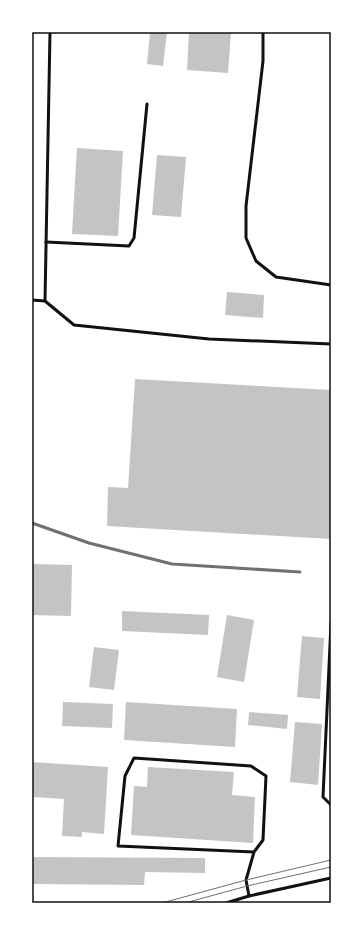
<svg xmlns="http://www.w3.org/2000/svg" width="363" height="935" viewBox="0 0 363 935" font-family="'PT Sans',sans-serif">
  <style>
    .building { fill: #c4c4c4 }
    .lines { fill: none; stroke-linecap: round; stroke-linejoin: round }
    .service { stroke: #111; stroke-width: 3 }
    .tram { stroke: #707070; stroke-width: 1 }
    .rail { stroke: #707070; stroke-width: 3 }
    .neatline { fill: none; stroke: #111; stroke-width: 1.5 }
  </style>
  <rect width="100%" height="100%" fill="#fff"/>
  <g class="building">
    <polygon points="150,32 167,32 163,66 147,64"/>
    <polygon points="189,32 231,32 228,73 187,70"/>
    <polygon points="77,148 123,151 118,236 72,234"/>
    <polygon points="157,155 186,157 181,217 152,215"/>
    <polygon points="227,292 264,295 263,318 225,315"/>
    <polygon points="135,379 331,390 331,539 107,526 108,487 128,488"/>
    <polygon points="32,564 72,565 71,616 32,615"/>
    <polygon points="122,611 209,615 208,635 122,631"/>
    <polygon points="227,615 254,620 244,682 217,677"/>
    <polygon points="302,636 324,638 320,699 297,697"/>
    <polygon points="94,647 119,650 114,690 89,687"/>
    <polygon points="63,702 113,704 112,728 62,726"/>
    <polygon points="126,702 237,709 235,747 124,740"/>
    <polygon points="249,712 288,715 287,729 248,725"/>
    <polygon points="295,722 322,724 318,785 290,782"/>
    <polygon points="32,762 108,767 104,834 82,832 82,837 62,836 64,799 32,797"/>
    <polygon points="148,767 234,772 232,795 255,797 253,843 131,835 134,786 147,787"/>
    <polygon points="32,857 205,858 205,873 145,872 144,885 32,884"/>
  </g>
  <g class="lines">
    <g class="service">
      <polyline points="263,32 263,61 246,206 246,238 256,261 276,277 331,285"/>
      <polyline points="46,242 129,246 134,238 147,104"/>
      <polyline points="32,300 45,301 74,325 209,339 331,344"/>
      <polyline points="45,301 50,32"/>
      <polyline points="331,623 323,797 331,805"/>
      <polyline points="249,896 246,880 254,852 263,840 266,776 251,766 134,758 125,776 118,846 254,852"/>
      <polyline points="226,903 249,896 331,878"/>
    </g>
    <g class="tram">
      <polyline points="162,903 246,880 331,860"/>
      <polyline points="185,903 247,886 331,867"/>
    </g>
    <polyline class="rail" points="32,523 89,543 172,564 300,572"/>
  </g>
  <rect width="363" height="935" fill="none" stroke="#ffffff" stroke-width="66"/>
  <rect x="33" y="33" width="297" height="869" class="neatline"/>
</svg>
